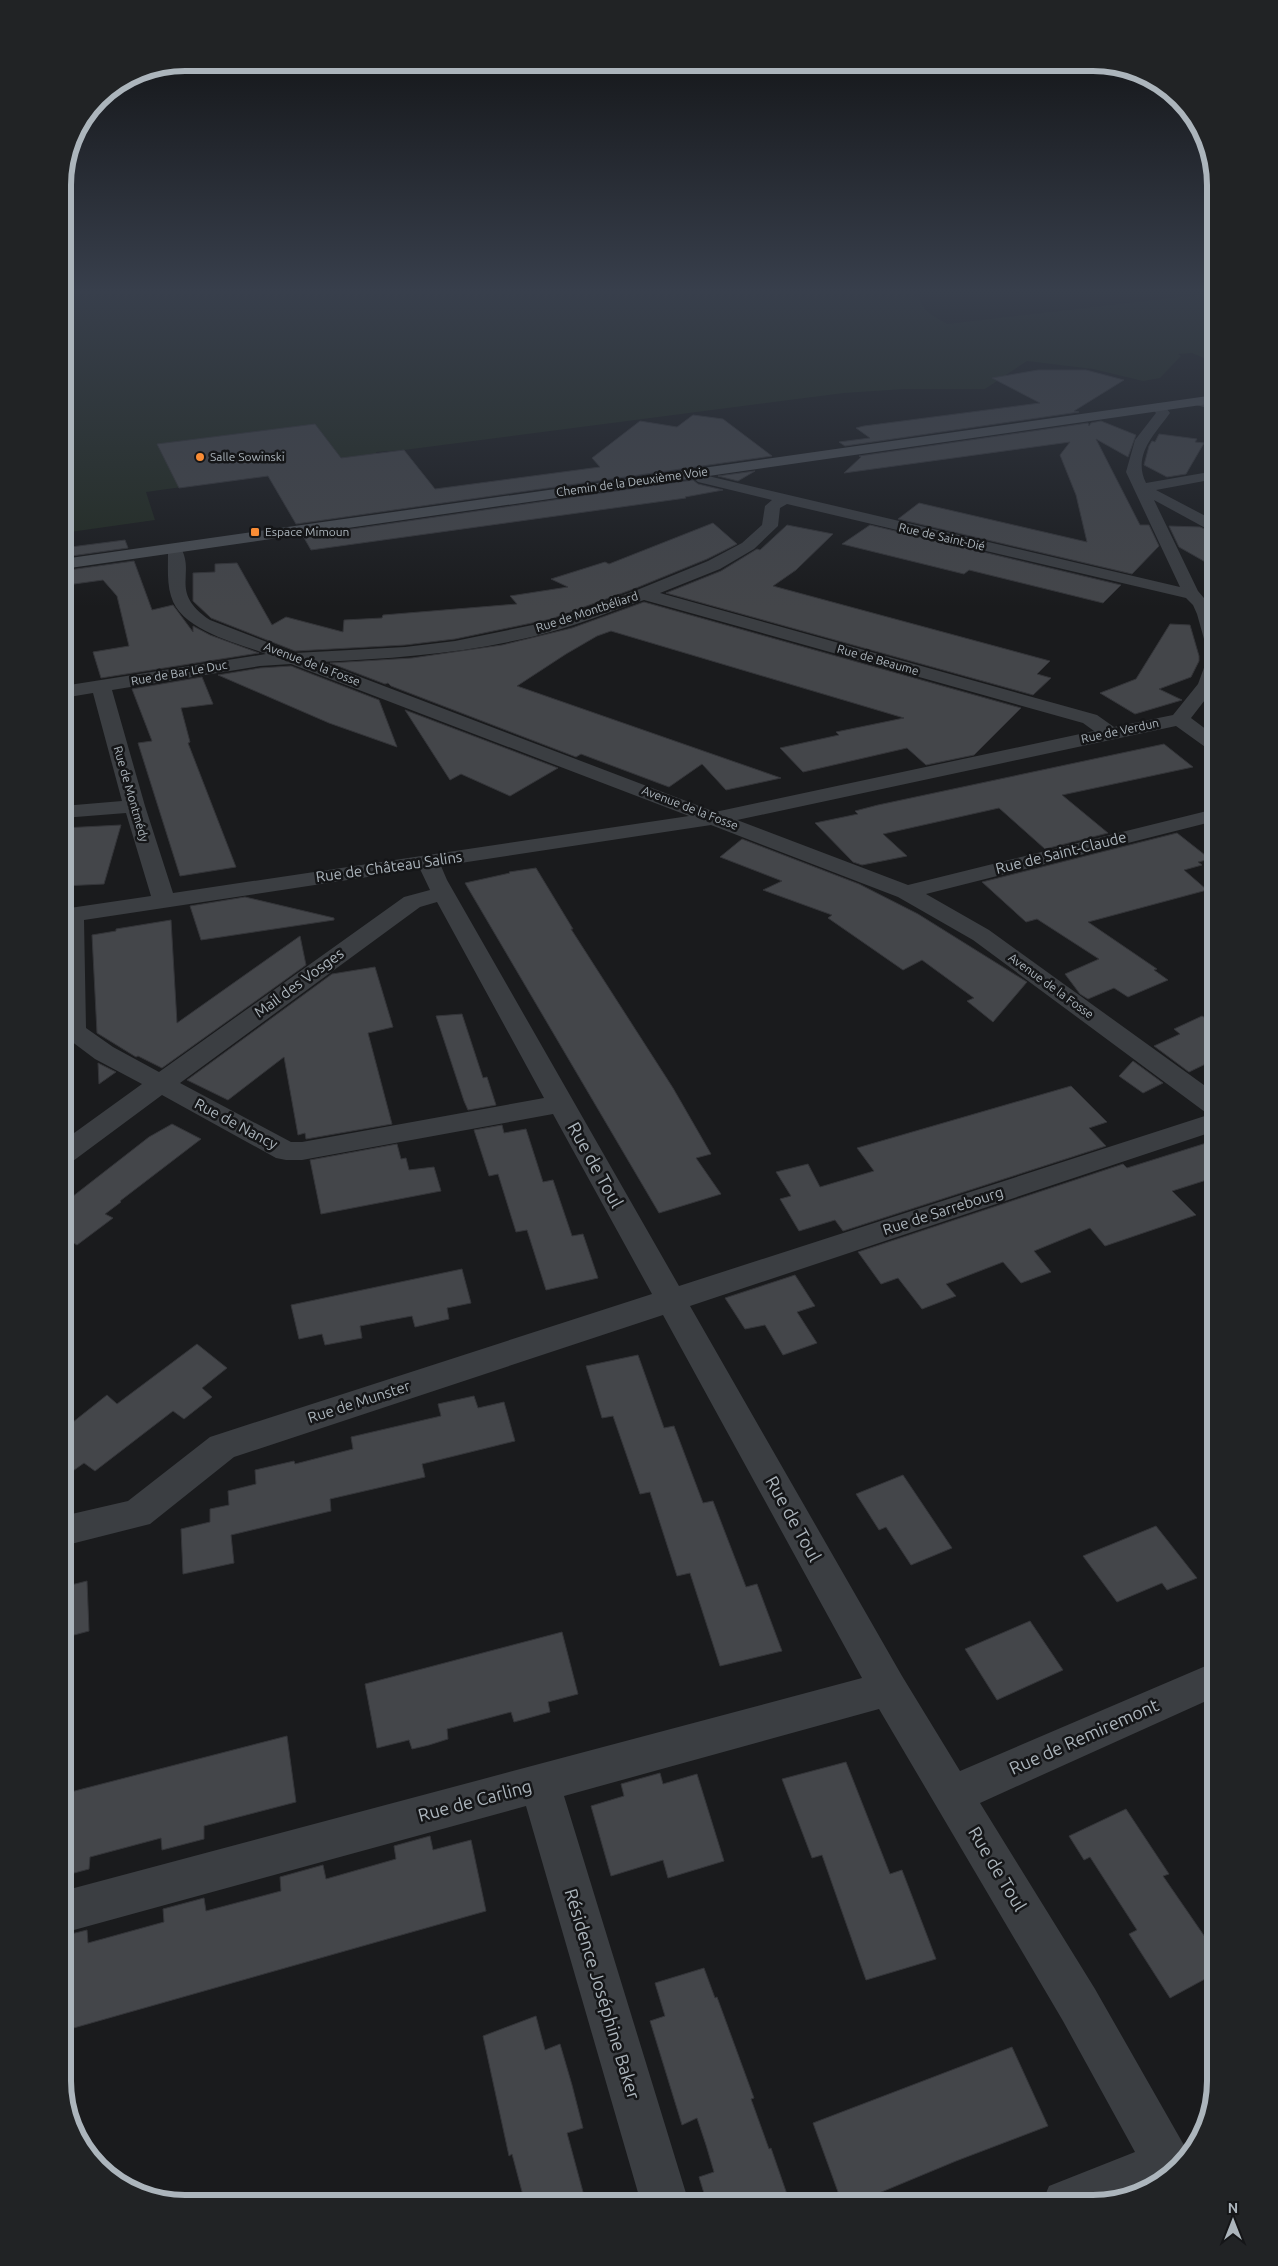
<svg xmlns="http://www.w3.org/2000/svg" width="1278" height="2266" viewBox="0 0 1278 2266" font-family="Ubuntu,sans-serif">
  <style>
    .green { fill: #222b22 }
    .building { fill: #44464a; stroke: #343539 }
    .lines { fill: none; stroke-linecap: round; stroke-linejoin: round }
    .street { fill: #3b3e42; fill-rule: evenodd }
    .secondary { fill: #494d52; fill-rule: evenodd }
    .poi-dot { fill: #f98c35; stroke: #151618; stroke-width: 2 }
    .labels { text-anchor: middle; stroke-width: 5; stroke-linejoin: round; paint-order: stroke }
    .far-poi-label { font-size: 12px; fill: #acb5bc; stroke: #151618; text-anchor: start }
    .far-street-label { font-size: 12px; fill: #acb5bc; stroke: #151618 }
    .street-label { font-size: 15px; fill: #acb5bc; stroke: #151618 }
    .near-street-label { font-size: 18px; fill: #acb5bc; stroke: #151618 }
    .rim { fill: none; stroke: #acb5bc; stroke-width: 6 }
  </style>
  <rect width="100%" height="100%" fill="#1a1b1d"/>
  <path class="green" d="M63,290H919C917,309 933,315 947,324L1215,293V357L1206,359L1192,353L1178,354L1181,356L1160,378L1143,381L1093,369L1027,361L985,389H905L844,393L404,450L376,452L380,459L305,479L272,483L268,475L146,492L155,520L63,533Z"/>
  <g class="building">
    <polygon points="1038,370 1086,370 1124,380 1074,411 1079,412 845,446 839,442 870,438 856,428 864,426 1040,403 992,378"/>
    <polygon points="693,415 723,419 772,456 296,524 268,476 179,488 157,444 315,424 341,458 404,450 435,489 600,467 592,458 640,421 677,427"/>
    <polygon points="1101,421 1136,435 1128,457 1096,439 1140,525 1149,525 1159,546 1132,574 898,519 919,503 1087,542 1076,495 1060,455 1070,442 844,473 861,457 859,456 1088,423 1089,426 1091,423"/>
    <polygon points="1159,434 1197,439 1195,442 1204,443 1186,474 1167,477 1144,465 1149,446 1152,441 1155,442"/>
    <polygon points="755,471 738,481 718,476"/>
    <polygon points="693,480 698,484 723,490 685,497 686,498 311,550 303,536"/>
    <polygon points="713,523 737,544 707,559 636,588 551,619 455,639 405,645 295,651 211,618 193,601 193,573 215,572 215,564 237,563 272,625 286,617 343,632 344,620 382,618 383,615 517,604 510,596 568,587 551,579 605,562 609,564"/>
    <polygon points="787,525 833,534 796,570 773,586 1050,661 1037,674 1051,678 1033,695 666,593 721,571 757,549 760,550"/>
    <polygon points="870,525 1121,585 1103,603 969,570 964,574 842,544"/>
    <polygon points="1169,526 1200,527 1216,534 1216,568 1179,547"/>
    <polygon points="125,540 128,548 64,557 63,555 63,548"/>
    <polygon points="134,561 152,610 173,605 193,632 193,626 210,635 259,653 101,678 93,652 129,646 117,596 103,580 74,584 69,570"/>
    <polygon points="644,602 1021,708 974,755 926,765 907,748 803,772 780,748 839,735 836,732 904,718 611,631 597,636 566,654 517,686 781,778 726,790 702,764 669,787 581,754 576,757 391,686 388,683 385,684 330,663 412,658 502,645 572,628"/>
    <polygon points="1170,624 1190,625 1199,656 1199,661 1191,677 1159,689 1182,700 1135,714 1100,693 1136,679"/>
    <polygon points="291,666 379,700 397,747 329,723 218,675 260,668"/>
    <polygon points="202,677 213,704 181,708 190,742 188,743 236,867 180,876 138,743 152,741 132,689"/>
    <polygon points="405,710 558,768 510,796 461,774 450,780"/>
    <polygon points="1164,744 1193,767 1062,795 1108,833 1045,849 999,808 883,834 907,856 862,865 853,862 815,823 858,814 855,811 878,805"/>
    <polygon points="121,825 104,884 63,886 63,828"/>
    <polygon points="1177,833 1210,859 1198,862 1202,865 1184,870 1207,890 1088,922 1157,969 1154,970 1168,980 1128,997 1114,988 1088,999 1080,994 1065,974 1099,959 1037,919 1026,922 982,882"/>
    <polygon points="742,839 859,884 918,914 1027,982 993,1022 967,1001 974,998 922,960 903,970 828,918 832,915 763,890 782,881 720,857"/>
    <polygon points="536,868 573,929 571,929 673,1088 711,1154 696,1158 721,1194 659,1213 465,883 510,873 509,872"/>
    <polygon points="245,897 334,918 334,920 201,940 190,906"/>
    <polygon points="171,920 177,1023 300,936 306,965 162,1068 138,1056 136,1057 97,1033 92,935 116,931 116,929"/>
    <polygon points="375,967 393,1027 368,1033 392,1124 306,1139 305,1133 298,1135 284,1057 228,1100 187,1080 332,974"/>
    <polygon points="462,1014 483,1078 487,1077 496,1105 468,1110 464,1101 436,1016"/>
    <polygon points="1202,1016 1209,1020 1216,1017 1216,1059 1189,1072 1154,1046 1180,1034 1174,1029"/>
    <polygon points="1133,1061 1163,1083 1143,1093 1119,1076"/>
    <polygon points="98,1063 116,1072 99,1084"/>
    <polygon points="1071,1086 1107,1122 1089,1128 1106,1146 843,1231 835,1220 799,1231 780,1199 791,1196 776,1172 808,1164 820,1187 874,1171 857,1148"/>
    <polygon points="172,1124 201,1139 120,1201 121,1202 105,1214 113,1218 77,1245 63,1237 63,1204 149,1137"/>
    <polygon points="502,1125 504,1133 526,1129 543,1182 553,1180 572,1236 583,1234 598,1278 546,1290 527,1230 516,1232 498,1174 489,1176 474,1130"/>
    <polygon points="1216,1140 1216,1177 1172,1191 1196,1215 1105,1246 1090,1228 1034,1251 1051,1272 1021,1283 1003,1262 946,1284 956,1296 922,1309 898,1278 881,1284 858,1252 1123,1164 1127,1168"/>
    <polygon points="397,1144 401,1159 406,1158 409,1170 434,1167 441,1191 321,1214 310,1160"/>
    <polygon points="462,1269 471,1303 447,1308 449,1319 415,1327 412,1316 385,1321 360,1326 362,1338 325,1345 322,1334 299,1339 291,1305"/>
    <polygon points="795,1275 815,1306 797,1312 817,1343 783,1355 765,1325 745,1329 725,1298"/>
    <polygon points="197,1344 227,1368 202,1388 212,1397 184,1419 173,1411 95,1471 84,1463 63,1478 63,1430 107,1395 117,1404"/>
    <polygon points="638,1355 664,1428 674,1426 703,1503 713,1501 746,1587 757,1584 782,1651 720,1666 690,1573 677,1576 650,1492 640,1494 613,1416 602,1418 586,1366"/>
    <polygon points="474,1396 478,1408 504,1402 515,1441 422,1464 425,1477 330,1499 331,1511 231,1535 234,1563 183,1574 181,1529 210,1522 210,1509 229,1505 228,1491 256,1484 255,1470 294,1461 295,1464 353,1449 351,1437 441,1416 438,1404"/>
    <polygon points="903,1475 952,1548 911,1565 886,1527 879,1530 856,1494"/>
    <polygon points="1156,1526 1197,1578 1167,1590 1162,1583 1117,1602 1083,1556"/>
    <polygon points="87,1581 89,1631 63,1638 63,1587"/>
    <polygon points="1030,1621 1063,1670 997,1700 965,1649"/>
    <polygon points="562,1632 578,1694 548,1702 550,1712 514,1722 511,1712 447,1729 448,1739 429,1745 412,1749 409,1740 377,1748 365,1684"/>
    <polygon points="287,1736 296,1802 204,1826 204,1839 162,1850 161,1838 90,1857 89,1869 63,1876 63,1794"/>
    <polygon points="846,1762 890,1874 902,1870 936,1959 866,1980 822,1855 812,1858 782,1779"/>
    <polygon points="660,1773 663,1784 697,1774 724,1861 668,1878 663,1860 611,1876 591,1806 624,1796 621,1784"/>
    <polygon points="1126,1809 1169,1874 1163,1876 1216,1953 1216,1973 1170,1998 1129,1934 1137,1930 1090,1857 1084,1860 1069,1836"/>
    <polygon points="430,1836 433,1850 471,1840 486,1911 63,2031 63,1936 87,1930 88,1943 164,1922 163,1909 204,1898 206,1911 281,1891 280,1877 323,1865 326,1879 396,1859 394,1846"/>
    <polygon points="704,1968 715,1998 717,1997 754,2098 751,2099 769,2149 771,2148 790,2203 707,2203 699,2177 714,2172 706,2145 697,2118 682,2125 650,2021 665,2016 655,1983"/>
    <polygon points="536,2016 545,2050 560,2044 572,2085 583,2128 567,2133 586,2203 525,2203 512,2154 509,2156 483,2036"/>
    <polygon points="1012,2047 1048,2126 956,2161 855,2203 842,2203 813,2123"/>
  </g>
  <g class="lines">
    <g class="street">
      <polygon points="1201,398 1215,402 1215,410 1196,405 1194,402"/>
      <path d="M1158,403L1163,404L1170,413C1155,434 1132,455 1146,483L1215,471V479L1156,490L1215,521V532L1209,530L1154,500L1198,591L1209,604L1215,617V687L1191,718L1215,736V751L1208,749L1176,726L737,820L908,885L1215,809V821L926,894L989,930L1215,1093V1131L690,1306L902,1676L960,1771L1215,1662V1697L980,1803L1095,1989L1189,2154L1140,2194L1093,2204L1042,2203L1049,2186L1135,2152L1063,2021L879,1709L564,1796L689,2203H641L526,1806L63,1933V1891L862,1678L663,1315L234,1457L150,1524L63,1546V1516L128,1501L210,1437L652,1294L553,1114L302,1160H286L276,1158L162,1095L73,1161L63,1163V1141L142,1084L95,1059L63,1035V909L151,896L126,813L63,818V806L122,801L93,693L63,698V686L266,654C236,642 181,631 171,596C167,583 168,568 168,554L165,548L167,545H179C198,573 167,591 210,620L295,653L405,647L455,641L552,621L637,590L708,561L742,543L762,525L765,506L772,500L698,482L688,473L695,469L708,476L1180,587L1126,472L1135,440L1156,413L1151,407ZM787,504L1186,598L1193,605L1197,614L1204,639L1205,665L1198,684L1173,715L1114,727L1097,715L660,593L720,569L754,549L778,526L780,508ZM644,600L1083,723L1094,731L715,812L321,662C402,658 483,652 561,629C589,621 616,609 644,600ZM291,664L689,816L173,893L145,806L112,690L260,666ZM711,825L898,897L973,940L1205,1112L1211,1114L679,1286L447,880L441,866ZM420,869L430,890L404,897L159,1072L113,1047L86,1028L84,920ZM437,902L544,1098L302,1142H291L180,1083L420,907Z"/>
    </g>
    <polygon class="secondary" points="1215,395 1215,403 63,569 63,559"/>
  </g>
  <linearGradient id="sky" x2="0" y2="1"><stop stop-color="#0e0f10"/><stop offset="0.48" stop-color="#383f4c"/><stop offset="1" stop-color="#383f4c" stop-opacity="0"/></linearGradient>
  <rect width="1278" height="607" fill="url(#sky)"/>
  <g class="poi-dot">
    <circle cx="200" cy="457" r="5"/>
    <rect x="250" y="527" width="10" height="10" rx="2.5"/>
  </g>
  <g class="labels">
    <g class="far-poi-label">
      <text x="210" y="461">Salle Sowinski</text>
      <text x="265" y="536">Espace Mimoun</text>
    </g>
    <g class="far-street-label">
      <text transform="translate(632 482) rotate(-8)" y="4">Chemin de la Deuxième Voie</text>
      <text transform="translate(942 537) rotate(13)" y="4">Rue de Saint-Dié</text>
      <text transform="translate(587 612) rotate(-18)" y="4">Rue de Montbéliard</text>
      <text transform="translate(878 660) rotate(16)" y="4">Rue de Beaume</text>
      <text transform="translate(312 664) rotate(21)" y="4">Avenue de la Fosse</text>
      <text transform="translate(179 673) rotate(-10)" y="4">Rue de Bar Le Duc</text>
      <text transform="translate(1120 731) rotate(-12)" y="4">Rue de Verdun</text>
      <text transform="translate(131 794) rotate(74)" y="4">Rue de Montmédy</text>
      <text transform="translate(690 808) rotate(21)" y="4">Avenue de la Fosse</text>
      <text transform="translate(1051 986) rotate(36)" y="4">Avenue de la Fosse</text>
    </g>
    <g class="street-label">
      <text transform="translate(1061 853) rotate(-14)" y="5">Rue de Saint-Claude</text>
      <text transform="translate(389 867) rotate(-8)" y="5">Rue de Château Salins</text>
      <text transform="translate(299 983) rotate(-36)" y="5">Mail des Vosges</text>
      <text transform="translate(236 1124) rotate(28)" y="5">Rue de Nancy</text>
      <text transform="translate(943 1211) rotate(-18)" y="5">Rue de Sarrebourg</text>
      <text transform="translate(359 1402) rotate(-18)" y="5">Rue de Munster</text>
    </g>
    <g class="near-street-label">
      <text transform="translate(595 1165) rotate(61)" y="6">Rue de Toul</text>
      <text transform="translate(793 1519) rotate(61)" y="6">Rue de Toul</text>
      <text transform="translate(1084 1737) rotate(-24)" y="6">Rue de Remiremont</text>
      <text transform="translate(475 1801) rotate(-15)" y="6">Rue de Carling</text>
      <text transform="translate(997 1869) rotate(59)" y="6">Rue de Toul</text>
      <text transform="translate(602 1994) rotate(73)" y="6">Résidence Joséphine Baker</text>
    </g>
  </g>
  <path d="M0 0H1278V2266H0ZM185 71H1093A114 114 0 0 1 1207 185V2081A114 114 0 0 1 1093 2195H185A114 114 0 0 1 71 2081V185A114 114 0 0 1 185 71Z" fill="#212325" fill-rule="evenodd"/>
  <path class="rim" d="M185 71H1093A114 114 0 0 1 1207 185V2081A114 114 0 0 1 1093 2195H185A114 114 0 0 1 71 2081V185A114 114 0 0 1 185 71Z"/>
  <g transform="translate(1233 2221)" stroke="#151618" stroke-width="4" paint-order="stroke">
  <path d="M0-4L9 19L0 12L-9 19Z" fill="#acb5bc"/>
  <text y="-8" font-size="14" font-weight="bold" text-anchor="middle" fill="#acb5bc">N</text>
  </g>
</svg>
